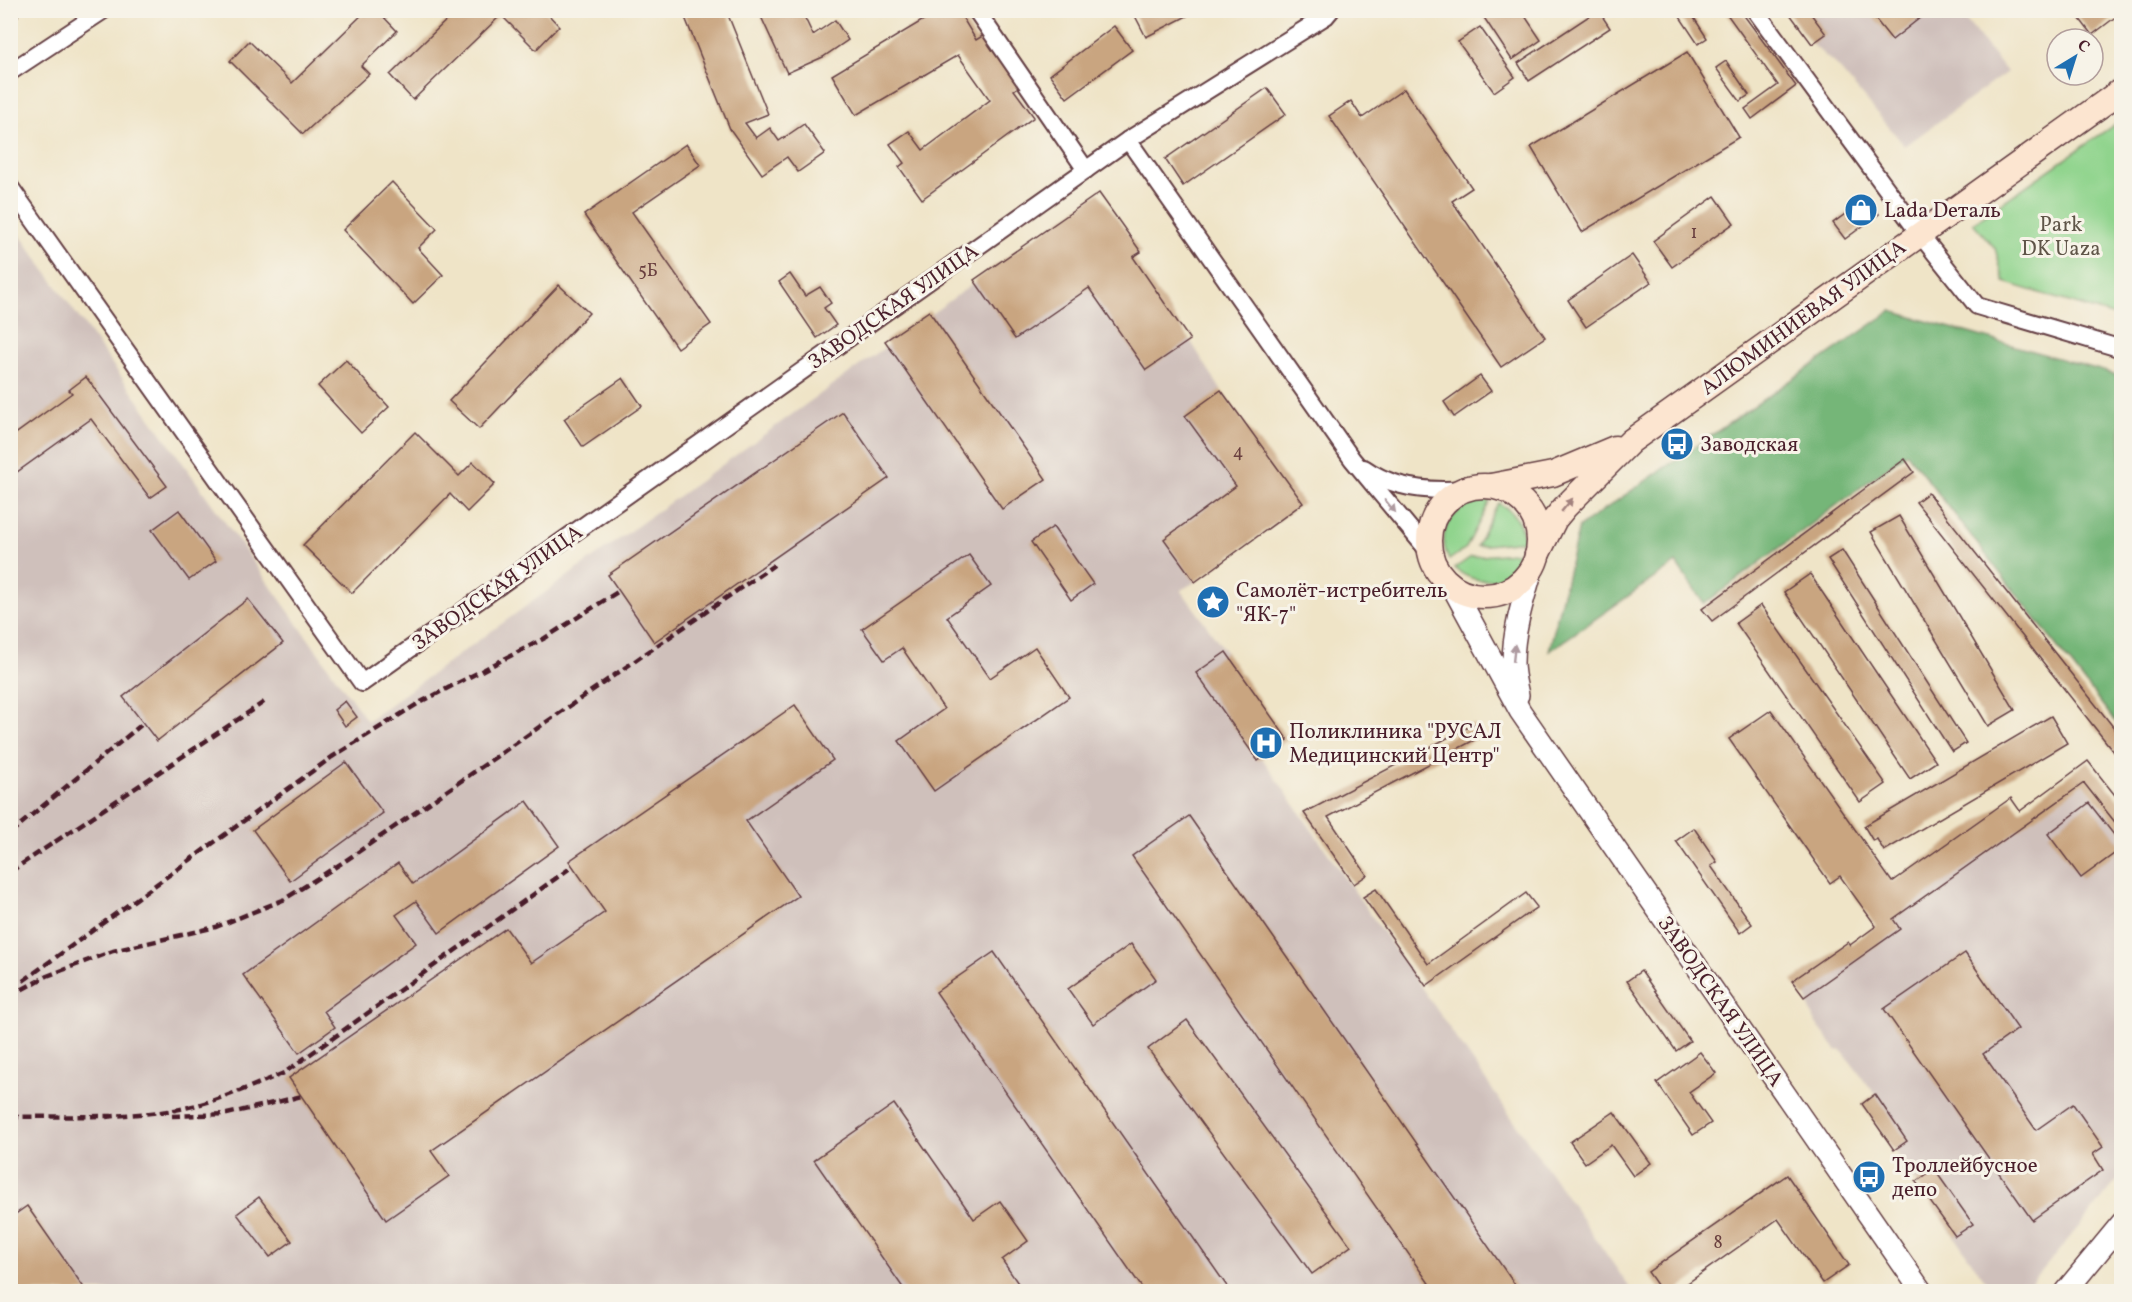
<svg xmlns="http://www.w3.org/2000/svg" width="2132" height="1302" viewBox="0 0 2132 1302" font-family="Vollkorn,serif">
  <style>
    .industrial { fill: #cfc0bb }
    .green { fill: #90d48d; stroke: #6d7a5c; stroke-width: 1.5 }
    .forest { fill: #74b678; stroke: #5f6a52; stroke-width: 1.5 }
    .building { fill: #c9a580 }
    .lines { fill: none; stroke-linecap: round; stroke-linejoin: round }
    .minor-casing { stroke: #633d42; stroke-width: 20 }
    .tertiary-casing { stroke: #633d42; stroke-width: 24 }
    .secondary-casing { stroke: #633d42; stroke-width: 27 }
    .minor { stroke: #fff; stroke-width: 16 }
    .tertiary { stroke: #fff; stroke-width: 21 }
    .secondary { stroke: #fce5d0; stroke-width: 24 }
    .rail { stroke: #4a1f2b; stroke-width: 4.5; stroke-dasharray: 9 4.5; stroke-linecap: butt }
    .oneway { fill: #a3827e }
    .oneway2 { fill: #ae9aa0 }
    .labels { text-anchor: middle; stroke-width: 6; stroke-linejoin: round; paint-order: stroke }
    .number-label { font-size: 18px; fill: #6a4040 }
    .poi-label { font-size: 21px; fill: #4a1f2b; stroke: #f7f3e8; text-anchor: start }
    .park-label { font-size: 21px; fill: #5f5548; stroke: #f7f3e8 }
    .street-label { font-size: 21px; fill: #4a1f2b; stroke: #f7f3e8 }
  </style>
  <rect width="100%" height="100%" fill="#f7f3e8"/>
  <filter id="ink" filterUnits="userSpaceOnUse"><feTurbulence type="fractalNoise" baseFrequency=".0167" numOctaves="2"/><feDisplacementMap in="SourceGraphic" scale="12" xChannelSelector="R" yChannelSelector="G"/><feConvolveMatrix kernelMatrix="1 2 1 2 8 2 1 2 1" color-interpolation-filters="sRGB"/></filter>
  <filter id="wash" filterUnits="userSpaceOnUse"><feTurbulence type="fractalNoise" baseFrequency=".008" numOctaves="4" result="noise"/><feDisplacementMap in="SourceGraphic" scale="24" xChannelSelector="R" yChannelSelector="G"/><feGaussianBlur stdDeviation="1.35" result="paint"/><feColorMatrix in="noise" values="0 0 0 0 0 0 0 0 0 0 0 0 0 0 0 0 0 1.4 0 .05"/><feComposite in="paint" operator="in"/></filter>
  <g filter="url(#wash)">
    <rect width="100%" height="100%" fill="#efe4c7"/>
    <g class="industrial">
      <polygon points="1787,11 1976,11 1965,19 2007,72 1905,146 1838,67 1812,44"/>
      <polygon points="1099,193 1141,252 1133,258 1190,340 1221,390 1185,416 1236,486 1164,539 1195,582 1181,590 1226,652 1258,761 1262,758 1632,1291 11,1291 10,221 367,721"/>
      <polygon points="2084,783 2121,831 2121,1176 2026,1290 1991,1289 1862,1104 1875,1094 1842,1051 1836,1050 1813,1019 1806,995 1900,929 1893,919"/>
    </g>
    <g class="green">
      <polygon points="2121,120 2121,318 2004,282 1995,248 1973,223"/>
      <path d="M1479,501H1490L1466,548L1449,560C1435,531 1452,509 1479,501Z"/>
      <path d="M1498,503C1515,511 1522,524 1524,541L1477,546Z"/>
      <path d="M1522,552C1516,584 1475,588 1455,568L1471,557Z"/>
    </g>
    <polygon class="forest" points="1891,311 2121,376 2121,729 1907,453 1704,604 1676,563 1549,651 1579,527"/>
    <g id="blocks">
      <g class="building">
        <polygon points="367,10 377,10 397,31 361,66 369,74 303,134 230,61 249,41 292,83"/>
        <polygon points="457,10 544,10 559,26 536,50 501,15 413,100 390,75"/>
        <polygon points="682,10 726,10 768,114 745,123 756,138 770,128 779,141 804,124 825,153 798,172 787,157 762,174 730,129"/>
        <polygon points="758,10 801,10 813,35 835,20 848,40 823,57 787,73"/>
        <polygon points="940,10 958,10 976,40 984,35 1020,86 1014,90 1034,117 922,199 899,167 904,163 890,144 909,131 923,150 990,100 958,55 856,115 832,75"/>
        <polygon points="1132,10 1186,10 1189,15 1146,37"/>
        <polygon points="1479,10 1521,10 1541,40 1512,60"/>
        <polygon points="1598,10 1610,28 1529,81 1518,63"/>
        <polygon points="1689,10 1707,38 1698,44 1680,17"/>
        <polygon points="1724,10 1740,10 1796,86 1752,119 1745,109 1778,85"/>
        <polygon points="1787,10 1808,10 1826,34 1812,44"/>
        <polygon points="1877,10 1930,10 1892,40 1872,15"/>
        <polygon points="2073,10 2122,10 2122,12 2092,35"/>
        <polygon points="1114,26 1132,50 1067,98 1050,75"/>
        <polygon points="1480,27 1515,77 1494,92 1458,42"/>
        <polygon points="1687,52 1739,137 1582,232 1531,147"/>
        <polygon points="1726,61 1749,95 1740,101 1716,68"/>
        <polygon points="1267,88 1286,114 1183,186 1165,159"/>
        <polygon points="1404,89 1472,188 1452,201 1545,337 1501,367 1329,116 1351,101 1362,118"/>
        <polygon points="686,144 700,165 632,212 711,324 677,348 584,215"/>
        <polygon points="392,182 437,229 418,248 443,275 413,304 343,230"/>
        <polygon points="1099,193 1141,252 1133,257 1190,340 1146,370 1089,288 1015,339 974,280"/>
        <polygon points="1715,196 1734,223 1672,267 1653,241"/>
        <polygon points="1867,198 1879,214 1845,239 1833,223"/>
        <polygon points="1632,255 1651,282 1586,327 1568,300"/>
        <polygon points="790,274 805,296 820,287 831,303 824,308 836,325 817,338 779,282"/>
        <polygon points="559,285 589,313 479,429 449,401"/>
        <polygon points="929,311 1046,479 1002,509 885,341"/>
        <polygon points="346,360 389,407 361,433 318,386"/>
        <polygon points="1480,376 1491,391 1454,417 1444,402"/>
        <polygon points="86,377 167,486 150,498 91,419 10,477 10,438 72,393 69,390"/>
        <polygon points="623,378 642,406 583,447 564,419"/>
        <polygon points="1221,390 1303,503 1195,582 1164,539 1236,486 1185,416"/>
        <polygon points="843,412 889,478 654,642 608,575"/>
        <polygon points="415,432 459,476 473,462 495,484 467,512 450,494 352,593 303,545"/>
        <polygon points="1905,459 1914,472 1712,621 1702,609"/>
        <polygon points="1928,493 2122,738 2122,762 1916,502"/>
        <polygon points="179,510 216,561 189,580 152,530"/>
        <polygon points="1899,516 2015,710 1988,726 1871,532"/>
        <polygon points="1053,527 1093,584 1071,600 1031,542"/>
        <polygon points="1842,550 1966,743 1952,752 1828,559"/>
        <polygon points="969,555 991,586 947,617 990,678 1035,647 1069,697 934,791 899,741 944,709 902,648 884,660 862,629"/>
        <polygon points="1810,574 1936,762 1910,779 1784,592"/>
        <polygon points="248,599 283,643 157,741 123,697"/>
        <polygon points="1761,605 1886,784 1860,802 1736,623"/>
        <polygon points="1226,652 1288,740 1258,761 1196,673"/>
        <polygon points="345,701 357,717 345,726 334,710"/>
        <polygon points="795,705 833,760 746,821 798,896 431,1151 449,1176 386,1220 289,1078 506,928 531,963 605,912 569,861"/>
        <polygon points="1771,710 1892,882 2011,798 2020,811 2088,761 2122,804 2122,831 2084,783 1893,919 1900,929 1804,997 1792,981 1848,942 1850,945 1876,926 1840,876 1830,883 1729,739"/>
        <polygon points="2051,716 2067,743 1884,851 1877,839 1873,841 1864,826"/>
        <polygon points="1474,724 1482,736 1328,817 1367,875 1354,884 1304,813"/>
        <polygon points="346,762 383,813 290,881 253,830"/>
        <polygon points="527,801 559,846 439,933 416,901 396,915 416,943 324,1011 335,1027 299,1053 243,975 398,863 413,884"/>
        <polygon points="2089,803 2122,845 2122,848 2081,878 2048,834"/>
        <polygon points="1189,816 1520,1292 1435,1292 1132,856"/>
        <polygon points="1694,828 1717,862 1711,866 1752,924 1740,933 1676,841"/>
        <polygon points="1376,889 1428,964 1526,893 1537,907 1426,986 1363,897"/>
        <polygon points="1131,944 1156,979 1093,1024 1068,989"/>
        <polygon points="994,952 1231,1292 1145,1292 936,992"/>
        <polygon points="1965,953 2018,1029 1983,1054 2036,1130 2073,1104 2103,1147 2093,1154 2103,1170 2032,1220 1884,1009"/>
        <polygon points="1641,971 1690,1041 1676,1051 1627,981"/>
        <polygon points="1187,1020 1351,1246 1312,1274 1148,1049"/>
        <polygon points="1700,1052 1716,1073 1689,1092 1711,1123 1693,1135 1657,1083"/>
        <polygon points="1875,1094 1907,1141 1894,1150 1862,1104"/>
        <polygon points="894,1104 974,1219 1000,1201 1028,1241 1002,1260 1024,1292 906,1292 814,1160"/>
        <polygon points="1614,1112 1651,1163 1633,1176 1611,1145 1585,1163 1570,1142"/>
        <polygon points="1934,1169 1973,1224 1955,1236 1916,1182"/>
        <polygon points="1787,1175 1849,1265 1823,1283 1778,1219 1675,1292 1662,1292 1648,1272"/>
        <polygon points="259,1197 292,1241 270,1257 237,1214"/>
        <polygon points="27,1206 87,1292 10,1292 10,1218"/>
      </g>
    </g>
  </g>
  <g filter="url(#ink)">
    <use href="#blocks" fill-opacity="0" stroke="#633d42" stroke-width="1.5"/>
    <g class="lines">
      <g class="minor-casing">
        <g id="minor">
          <polyline points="976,10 1086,170"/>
          <polyline points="1755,10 1919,233 1977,306 2122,349"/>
          <polyline points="10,72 104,10"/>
          <polyline points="1128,140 1352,459 1430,553"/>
          <polyline points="10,187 362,683 1128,140 1326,16 1331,10"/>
          <path d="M1364,468C1392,488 1430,492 1464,489"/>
        </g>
      </g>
      <g class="tertiary-casing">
        <g id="tertiary">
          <polyline points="1452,586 1520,711 1922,1292"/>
          <path d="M1518,695C1516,685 1513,674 1513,663C1513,630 1524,597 1533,566"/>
          <polyline points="2065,1292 2122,1223"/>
        </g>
      </g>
      <g class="secondary-casing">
        <g id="secondary">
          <polyline points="1491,486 1553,474 1615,448"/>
          <circle cx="1484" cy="541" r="55"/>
          <polyline points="1537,555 1555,519 1565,507 1631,441 2122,90"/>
        </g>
      </g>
      <use href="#minor" class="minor"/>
      <use href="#tertiary" class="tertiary"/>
      <use href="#secondary" class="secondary"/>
      <g class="rail">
        <polyline points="10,18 26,10"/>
        <polyline points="10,833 141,725"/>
        <polyline points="10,872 264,702"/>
        <polyline points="23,981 332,757 419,703 545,638 619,591"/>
        <polyline points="10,996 47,976 113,951 216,927 283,900 345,861 774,565"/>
        <polyline points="172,1116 227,1114 302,1096"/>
        <polyline points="10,1117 112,1116"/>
        <path d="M106,1117C128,1114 152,1114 175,1110C213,1103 248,1088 284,1073L573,866"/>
      </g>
    </g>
    <defs><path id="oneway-solid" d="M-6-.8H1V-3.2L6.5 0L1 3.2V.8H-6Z" transform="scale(1.5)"/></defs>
    <use class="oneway" href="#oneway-solid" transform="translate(1567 505) rotate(-50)"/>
    <g class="oneway2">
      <use href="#oneway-solid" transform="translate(1390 506) rotate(50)"/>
      <use href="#oneway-solid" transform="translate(1514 653) rotate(-84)"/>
    </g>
  </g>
  <defs>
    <g id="shop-disc" transform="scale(1.725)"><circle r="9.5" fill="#1f6fb2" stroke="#f7f3e8"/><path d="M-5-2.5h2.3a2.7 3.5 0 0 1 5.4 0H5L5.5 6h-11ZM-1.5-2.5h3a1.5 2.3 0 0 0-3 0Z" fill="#fff"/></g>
    <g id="bus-disc" transform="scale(1.725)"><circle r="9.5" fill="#1f6fb2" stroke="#f7f3e8"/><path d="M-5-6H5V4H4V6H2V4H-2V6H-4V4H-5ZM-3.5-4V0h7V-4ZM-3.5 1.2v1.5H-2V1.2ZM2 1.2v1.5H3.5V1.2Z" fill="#fff"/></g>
    <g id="sight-disc" transform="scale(1.725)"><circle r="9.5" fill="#1f6fb2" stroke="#f7f3e8"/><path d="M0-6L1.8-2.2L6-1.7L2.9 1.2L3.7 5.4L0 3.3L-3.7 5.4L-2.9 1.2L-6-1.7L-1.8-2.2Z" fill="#fff"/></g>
    <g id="hospital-disc" transform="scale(1.725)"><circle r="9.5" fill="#1f6fb2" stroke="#f7f3e8"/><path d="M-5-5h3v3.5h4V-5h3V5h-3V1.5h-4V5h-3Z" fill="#fff"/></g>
  </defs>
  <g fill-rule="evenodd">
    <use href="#shop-disc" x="1861" y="210"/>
    <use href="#bus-disc" x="1677" y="444"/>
    <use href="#sight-disc" x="1213" y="602"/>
    <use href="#hospital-disc" x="1266" y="743"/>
    <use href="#bus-disc" x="1869" y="1177"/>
  </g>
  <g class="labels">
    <g class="number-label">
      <text x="1694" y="238">1</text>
      <text x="648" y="276">5Б</text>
      <text x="1238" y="457">4</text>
      <text x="1718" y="1248">8</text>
    </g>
    <g class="poi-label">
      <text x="1884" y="217">Lada Dеталь</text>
      <text x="1700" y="451">Заводская</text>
      <text x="1236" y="597">Самолёт-истребитель<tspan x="1236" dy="24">"ЯК-7"</tspan></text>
      <text x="1289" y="738">Поликлиника "РУСАЛ<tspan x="1289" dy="24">Медицинский Центр"</tspan></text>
      <text x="1892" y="1172">Троллейбусное<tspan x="1892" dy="24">депо</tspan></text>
    </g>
    <g class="park-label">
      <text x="2061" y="231">Park<tspan x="2061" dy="24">DK Uaza</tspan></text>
    </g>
    <g class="street-label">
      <text transform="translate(893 306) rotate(-35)" y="7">ЗАВОДСКАЯ УЛИЦА</text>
      <text transform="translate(1803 317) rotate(-36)" y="7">АЛЮМИНИЕВАЯ УЛИЦА</text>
      <text transform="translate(497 587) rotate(-35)" y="7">ЗАВОДСКАЯ УЛИЦА</text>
      <text transform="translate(1721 1001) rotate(55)" y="7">ЗАВОДСКАЯ УЛИЦА</text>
    </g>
  </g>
  <rect width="2132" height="1302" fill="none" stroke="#f7f3e8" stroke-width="36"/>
  <g transform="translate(2075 57) rotate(38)"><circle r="28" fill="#f7f3e8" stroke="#b29e9c" stroke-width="1.5"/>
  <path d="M0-4.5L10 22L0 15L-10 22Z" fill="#1f6fb2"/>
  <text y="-9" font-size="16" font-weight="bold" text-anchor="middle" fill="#4a1f2b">С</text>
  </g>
</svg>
